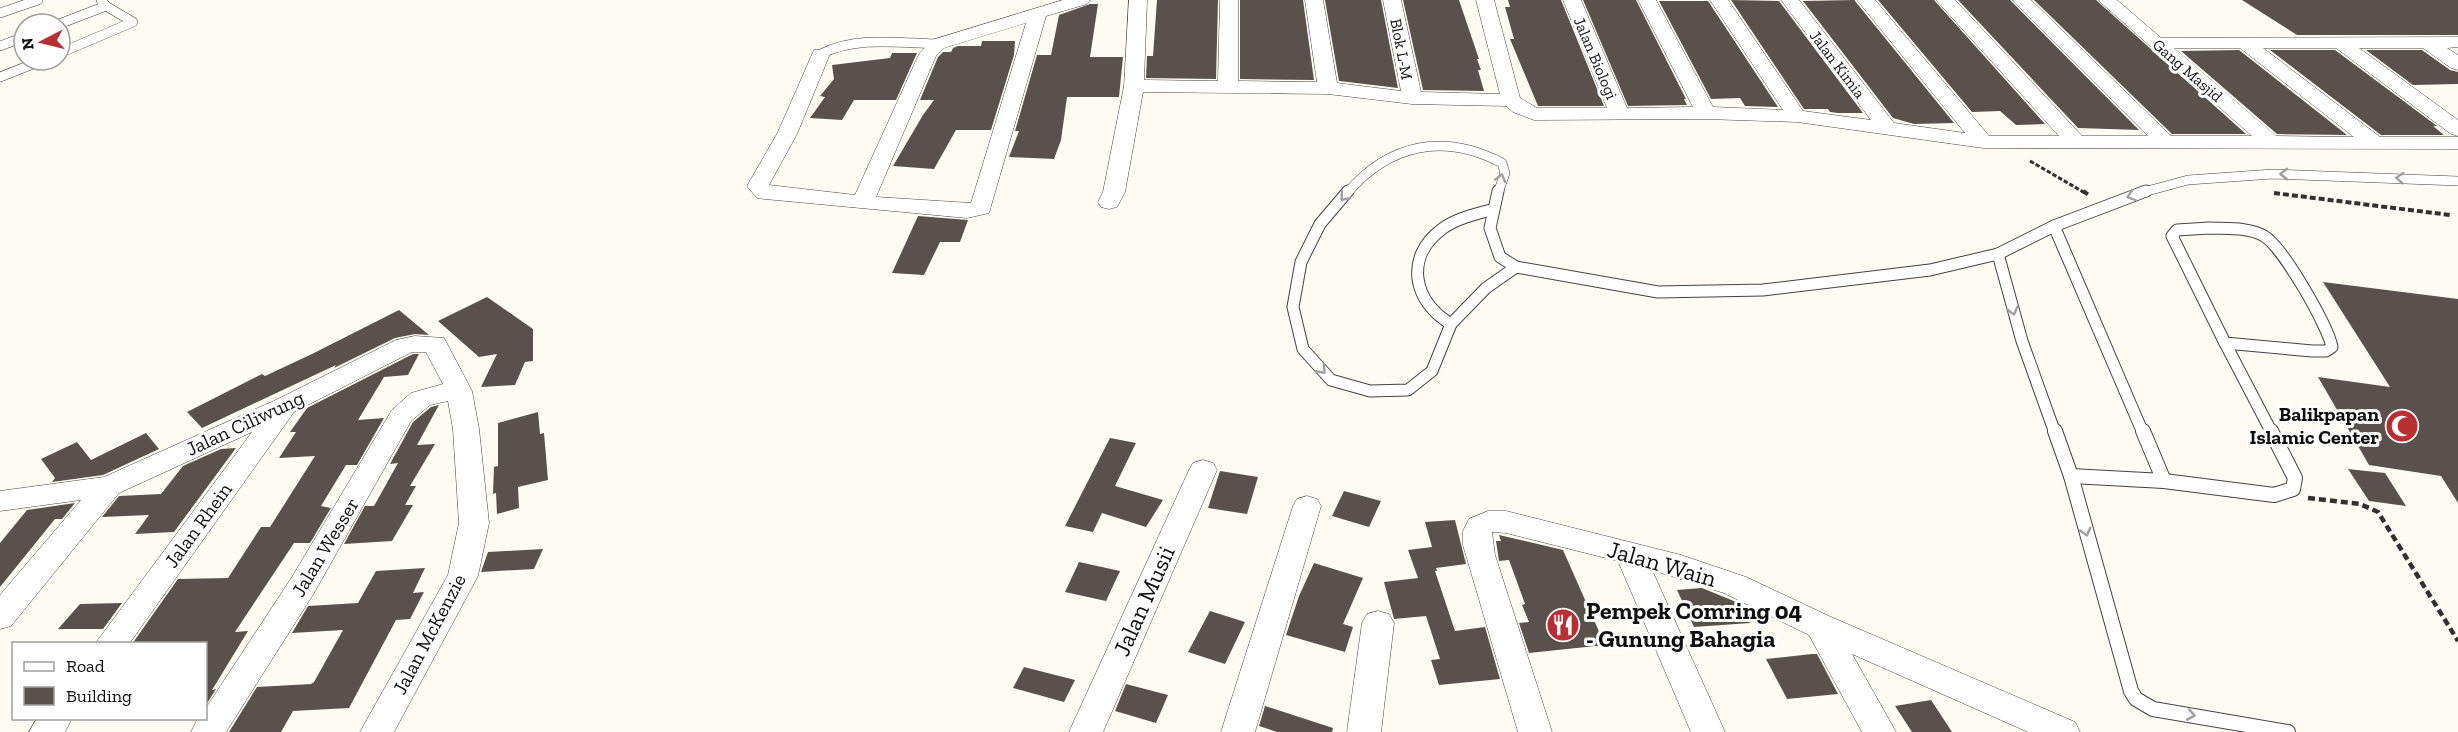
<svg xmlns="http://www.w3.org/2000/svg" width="2458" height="732" viewBox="0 0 2458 732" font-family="'Zilla Slab',serif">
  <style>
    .building { fill: #58514c }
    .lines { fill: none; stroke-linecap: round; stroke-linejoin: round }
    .lane-far2-casing { stroke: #424242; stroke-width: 10 }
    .lane-far1-casing { stroke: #424242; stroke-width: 13 }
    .lane-casing { stroke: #424242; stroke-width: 16 }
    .street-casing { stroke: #424242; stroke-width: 1 }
    .path-far2 { stroke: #313131; stroke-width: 3; stroke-dasharray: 4.5 2; stroke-linecap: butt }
    .path-far1 { stroke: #313131; stroke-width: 4; stroke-dasharray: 6 3; stroke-linecap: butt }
    .path { stroke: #313131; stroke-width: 4.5; stroke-dasharray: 7 4; stroke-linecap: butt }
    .lane-far2 { stroke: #fff; stroke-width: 9 }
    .lane-far1 { stroke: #fff; stroke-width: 11 }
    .lane { stroke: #fff; stroke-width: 14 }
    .street { fill: #fff; fill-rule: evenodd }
    .oneway { stroke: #9f9f9f }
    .labels { text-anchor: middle; stroke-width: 6; stroke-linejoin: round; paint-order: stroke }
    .far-street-label { font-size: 16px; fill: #0f0f0f; stroke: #fff }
    .poi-label { font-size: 20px; font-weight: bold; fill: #0f0f0f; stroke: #fff; text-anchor: end }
    .street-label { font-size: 20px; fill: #0f0f0f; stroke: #fff }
    .near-street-label { font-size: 24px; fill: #0f0f0f; stroke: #fff }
    .near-poi-label { font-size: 24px; font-weight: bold; fill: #0f0f0f; stroke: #fff; text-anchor: start }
  </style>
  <rect width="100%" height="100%" fill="#fefcf2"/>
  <g class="building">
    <polygon points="1157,0 1218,0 1216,79 1146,78 1147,56 1153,56"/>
    <polygon points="1240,0 1303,0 1314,80 1240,79"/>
    <polygon points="1325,0 1381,0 1398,88 1339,81"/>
    <polygon points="1403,0 1459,0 1479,59 1477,59 1481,70 1478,70 1484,91 1423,90"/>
    <polygon points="1508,0 1561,0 1604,106 1538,106 1510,39 1514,39 1505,7 1510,7"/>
    <polygon points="1583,0 1636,0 1686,99 1684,99 1687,105 1628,106"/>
    <polygon points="1731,0 1779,1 1863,113 1838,113 1830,112 1828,109 1804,109"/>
    <polygon points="1855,0 1855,1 1954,123 1914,124 1893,118 1803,1"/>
    <polygon points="1878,0 1934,0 2045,124 2016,125 2000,111 1972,112"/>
    <polygon points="1958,0 2010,0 2139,130 2078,128"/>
    <polygon points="2034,0 2096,0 2246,134 2172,134"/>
    <polygon points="2242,0 2458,0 2458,35 2297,35"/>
    <polygon points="1659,1 1708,1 1778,107 1745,106 1740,98 1711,99"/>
    <polygon points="1090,4 1098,4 1090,57 1123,57 1119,97 1067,97 1061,140 1054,159 1009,157 1019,131 1015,131 1037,55 1051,55 1059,15"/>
    <polygon points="982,41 1015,41 1014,55 991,130 956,130 934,169 893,166 923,115 934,100 920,100 938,57 943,52 951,52 953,48 958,46 981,46"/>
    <polygon points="2239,50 2347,135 2277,134 2181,51"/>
    <polygon points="2270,50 2335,50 2437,126 2433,126 2444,135 2381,135"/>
    <polygon points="2366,50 2422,50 2450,70 2458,72 2458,84 2413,85"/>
    <polygon points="892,53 917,53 896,100 854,100 842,120 810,118 825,97 820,96 834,79 832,65 890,58"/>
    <polygon points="918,216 968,220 960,242 940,242 924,275 892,273"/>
    <polygon points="2323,282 2458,299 2458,503 2441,476 2369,465 2318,377 2390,387"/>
    <polygon points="487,297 533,329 533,361 525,362 515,385 481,387 497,354 479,357 438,321"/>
    <polygon points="399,310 429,335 415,334 395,338 334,368 336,365 202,428 187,412 262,374 265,376 312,354"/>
    <polygon points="413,354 419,354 408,375 384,377 358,420 384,418 357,465 346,465 321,506 331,508 310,543 294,543 235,632 248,631 212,690 216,689 206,705 206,644 132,644 178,579 228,578 261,527 270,527 315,456 279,458 296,432 290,432 307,408"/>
    <polygon points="439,405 417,445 435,444 410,486 416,486 405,505 413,505 392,541 344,544 365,506 374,506 398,463 390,464 413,422 431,407"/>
    <polygon points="538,412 540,434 544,433 548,480 518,487 519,508 497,514 496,493 493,494 494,467 498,466 498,423"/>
    <polygon points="146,433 159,449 103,475 52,482 55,478 41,459 77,442 91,460"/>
    <polygon points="1110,438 1136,443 1115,486 1163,500 1146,527 1102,513 1093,532 1065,526"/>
    <polygon points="236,448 174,532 135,534 149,515 102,517 119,496 161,494 183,466 221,449"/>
    <polygon points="2348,469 2385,473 2406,506 2369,501"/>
    <polygon points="1220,471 1258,477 1247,514 1208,508"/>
    <polygon points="1344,491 1381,501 1369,527 1332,516"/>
    <polygon points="75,503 62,519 55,519 0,587 0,543 27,510"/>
    <polygon points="1455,520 1466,564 1436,568 1437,571 1435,571 1455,631 1485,627 1500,679 1439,685 1431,660 1440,659 1426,616 1394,619 1384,582 1418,578 1408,550 1432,547 1425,522"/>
    <polygon points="1499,535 1563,550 1605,645 1529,653 1519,623 1529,622 1522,605 1525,604 1509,560 1499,561 1496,541 1501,541"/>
    <polygon points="543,549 534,569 481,572 488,552"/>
    <polygon points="1079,562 1120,571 1106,601 1065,592"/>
    <polygon points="1314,563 1363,578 1343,624 1353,627 1345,652 1286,635 1299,596"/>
    <polygon points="425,568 413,593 424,592 410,619 396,620 349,708 293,711 281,732 229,732 257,687 311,684 314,682 343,630 292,633 308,606 358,603 376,571"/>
    <polygon points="1702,588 1741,604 1750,623 1694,627 1677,590"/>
    <polygon points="122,603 103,629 58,629 80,604"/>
    <polygon points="1210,611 1245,622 1225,664 1188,652"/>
    <polygon points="1812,654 1817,654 1838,694 1787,699 1766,659"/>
    <polygon points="1024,667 1075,680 1064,702 1013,688"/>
    <polygon points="1126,684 1168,695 1156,723 1115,711"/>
    <polygon points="1931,700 1952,732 1912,732 1895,706"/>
    <polygon points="1265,706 1333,728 1332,732 1277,732 1259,726"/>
  </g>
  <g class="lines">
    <g class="lane-far2-casing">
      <g id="lane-far2">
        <polyline points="0,13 38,0"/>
        <polyline points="59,24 106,6"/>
        <polyline points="0,46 24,37"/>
        <polyline points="60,53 133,22 106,6 101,0"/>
        <path d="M821,54C855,36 901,43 938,44"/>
        <polyline points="0,77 43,60"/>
        <path d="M1347,193C1390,143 1444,133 1502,163L1505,173L1498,193"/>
        <polyline points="2140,193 2188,180 2273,174 2458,181"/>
      </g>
    </g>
    <g class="lane-far1-casing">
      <g id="lane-far1">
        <polyline points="1348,191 1320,224 1301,262 1293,307 1303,349 1331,380 1370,391 1408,390 1432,371 1451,324"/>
        <polyline points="1498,191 1490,228 1500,257 1516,267 1658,292 1763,290 1930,270 1998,254 2054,226 2146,191"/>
        <path d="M1494,209C1477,214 1456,218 1442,229C1404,257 1413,302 1451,324L1486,288L1516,267"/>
        <polyline points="2054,226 2143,433"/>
        <path d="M2209,228C2226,229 2249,227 2264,236C2283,247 2328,326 2332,347L2326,351H2312L2225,343L2172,236L2177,230Z"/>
        <polyline points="1998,254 2022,341 2055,433"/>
        <polyline points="2225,343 2272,433"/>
      </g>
    </g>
    <g class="lane-casing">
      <g id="lane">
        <polyline points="2055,431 2071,476 2131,691 2136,699 2153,709 2288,732"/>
        <polyline points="2143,431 2164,481"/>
        <polyline points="2071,476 2164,481 2274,495 2293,489 2295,478 2271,431"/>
      </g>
    </g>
    <g class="street-casing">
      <g id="street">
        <path d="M1063,0H1090L1087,4L1046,16L989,213L967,218L765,199L757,198L747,186L777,134L814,50H828L830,54L797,134L769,185L855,195L919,54L932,40ZM1026,23L971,203L876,197L936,56L944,48Z"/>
        <path d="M1129,0H1147L1144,80L1218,81L1220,0H1238V81L1317,82L1305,0H1323L1337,83L1401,91L1383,0H1401L1421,92L1500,94L1476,0H1494L1520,98L1537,108H1607L1563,0H1581L1627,108L1693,107L1638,0H1656L1713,107L1783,110L1710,0H1728L1803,111L1871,120L1781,0H1799L1894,123L1965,133L1857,0H1875L1989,136H2059L1936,0H1955L2082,136H2148L2012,0H2031L2171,136H2252L2098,0H2117L2161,38L2458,37V47L2447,48L2458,55V70L2451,68L2423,48H2359L2458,120V136L2451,134L2336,48H2263L2380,137H2458V149L1983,148L1797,122L1706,119L1534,120L1513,112L1506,106L1412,104L1328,94L1143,92L1125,192L1117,207L1109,209L1101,207L1098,202L1103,192L1124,86ZM2174,48H2240L2354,137L2276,136Z"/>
        <polygon points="415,336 444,338 472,391 479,429 489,523 478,576 394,732 360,732 448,575 459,523 453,429 448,401 430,405 411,421 314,593 226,732 191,732 198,718 206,718 206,708 292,577 392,410 411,393 443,384 426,352 412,352 294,412 129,644 95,644 252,432 119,493 11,626 0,629 0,595 81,500 0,511 0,491 104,477 276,400 396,340"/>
        <polygon points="1203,460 1213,463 1217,470 1103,732 1069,732 1189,470 1193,463"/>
        <polygon points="1307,496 1317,499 1321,506 1255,732 1221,732 1293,506 1297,499"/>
        <polygon points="1488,511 1506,511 1681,555 1746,577 1831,617 2075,722 2080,732 2028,732 1852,654 1896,732 1862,732 1809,635 1724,593 1652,570 1725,732 1691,732 1618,561 1506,533 1492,532 1495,555 1552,732 1518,732 1463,545 1463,531 1469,519"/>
        <polygon points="1378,611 1389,614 1394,623 1381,732 1347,732 1362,623 1367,614"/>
        <polygon points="37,718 72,718 65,732 29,732"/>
      </g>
    </g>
    <polyline class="path-far2" points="2030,161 2085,193"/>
    <g class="path-far1">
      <polyline points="2083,191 2089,195"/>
      <polyline points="2274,193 2450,215"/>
    </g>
    <polyline class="path" points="2308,498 2360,504 2378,512 2458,641"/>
    <use href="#lane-far2" class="lane-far2"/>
    <use href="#lane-far1" class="lane-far1"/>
    <use href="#lane" class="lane"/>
    <use href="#street" class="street"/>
  </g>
  <defs><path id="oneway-chevron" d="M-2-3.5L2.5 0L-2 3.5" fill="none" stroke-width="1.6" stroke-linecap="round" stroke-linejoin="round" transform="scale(1.5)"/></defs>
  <g class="oneway">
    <use href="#oneway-chevron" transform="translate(2284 174) rotate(-180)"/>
    <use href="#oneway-chevron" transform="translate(1501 178) rotate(-76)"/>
    <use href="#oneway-chevron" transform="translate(2400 178) rotate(-177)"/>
    <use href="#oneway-chevron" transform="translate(2131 196) rotate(162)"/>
    <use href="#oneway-chevron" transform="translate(1344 197) rotate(131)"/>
    <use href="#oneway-chevron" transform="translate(2013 311) rotate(75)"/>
    <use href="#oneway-chevron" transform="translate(1322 370) rotate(48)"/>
    <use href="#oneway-chevron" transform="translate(2086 532) rotate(75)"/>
    <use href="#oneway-chevron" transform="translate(2191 715) rotate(10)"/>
  </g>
  <defs>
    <g id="mosque-disc" transform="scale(1.725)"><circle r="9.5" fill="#ba2d31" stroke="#fff"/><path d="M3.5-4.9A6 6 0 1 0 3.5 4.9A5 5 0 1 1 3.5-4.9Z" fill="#fff"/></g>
    <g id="restaurant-disc" transform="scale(1.725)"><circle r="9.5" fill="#ba2d31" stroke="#fff"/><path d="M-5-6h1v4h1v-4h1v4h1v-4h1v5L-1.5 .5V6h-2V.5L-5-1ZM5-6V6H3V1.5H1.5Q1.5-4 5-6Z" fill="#fff"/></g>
  </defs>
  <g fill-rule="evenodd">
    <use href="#mosque-disc" x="2402" y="426"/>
    <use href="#restaurant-disc" x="1563" y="625"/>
  </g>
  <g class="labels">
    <g class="far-street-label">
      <text transform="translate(1402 49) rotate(79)" y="6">Blok L-M</text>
      <text transform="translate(1596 58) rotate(67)" y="6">Jalan Biologi</text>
      <text transform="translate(1838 64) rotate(53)" y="6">Jalan Kimia</text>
      <text transform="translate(2188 70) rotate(41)" y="6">Gang Masjid</text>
    </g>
    <g class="poi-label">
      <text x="2379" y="421">Balikpapan<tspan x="2379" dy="23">Islamic Center</tspan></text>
    </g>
    <g class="street-label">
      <text transform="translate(245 423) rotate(-25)" y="7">Jalan Ciliwung</text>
      <text transform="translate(198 525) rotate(-54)" y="7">Jalan Rhein</text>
      <text transform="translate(325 547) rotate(-59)" y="7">Jalan Wesser</text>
      <text transform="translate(429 634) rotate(-62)" y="7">Jalan McKenzie</text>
    </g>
    <g class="near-street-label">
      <text transform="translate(1662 564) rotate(16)" y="8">Jalan Wain</text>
      <text transform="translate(1144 601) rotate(-66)" y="8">Jalan Musii</text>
    </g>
    <g class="near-poi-label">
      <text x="1586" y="619">Pempek Comring 04<tspan x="1586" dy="28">- Gunung Bahagia</tspan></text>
    </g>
  </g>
  <rect x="12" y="642" width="195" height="78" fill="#ffffff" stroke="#9f9f9f" stroke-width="1.5"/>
  <rect x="24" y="662" width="30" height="9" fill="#ffffff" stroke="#9f9f9f" stroke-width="1.5"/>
  <text x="66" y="672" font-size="18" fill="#0f0f0f">Road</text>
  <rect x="24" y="687" width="30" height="18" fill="#58514c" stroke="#9f9f9f" stroke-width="1.5"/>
  <text x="66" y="702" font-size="18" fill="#0f0f0f">Building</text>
  <g transform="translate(42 42) rotate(263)"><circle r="28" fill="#ffffff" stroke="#9f9f9f" stroke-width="1.5"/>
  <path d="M0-4.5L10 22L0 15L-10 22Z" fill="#ba2d31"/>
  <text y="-9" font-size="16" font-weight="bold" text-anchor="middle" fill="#0f0f0f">N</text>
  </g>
</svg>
